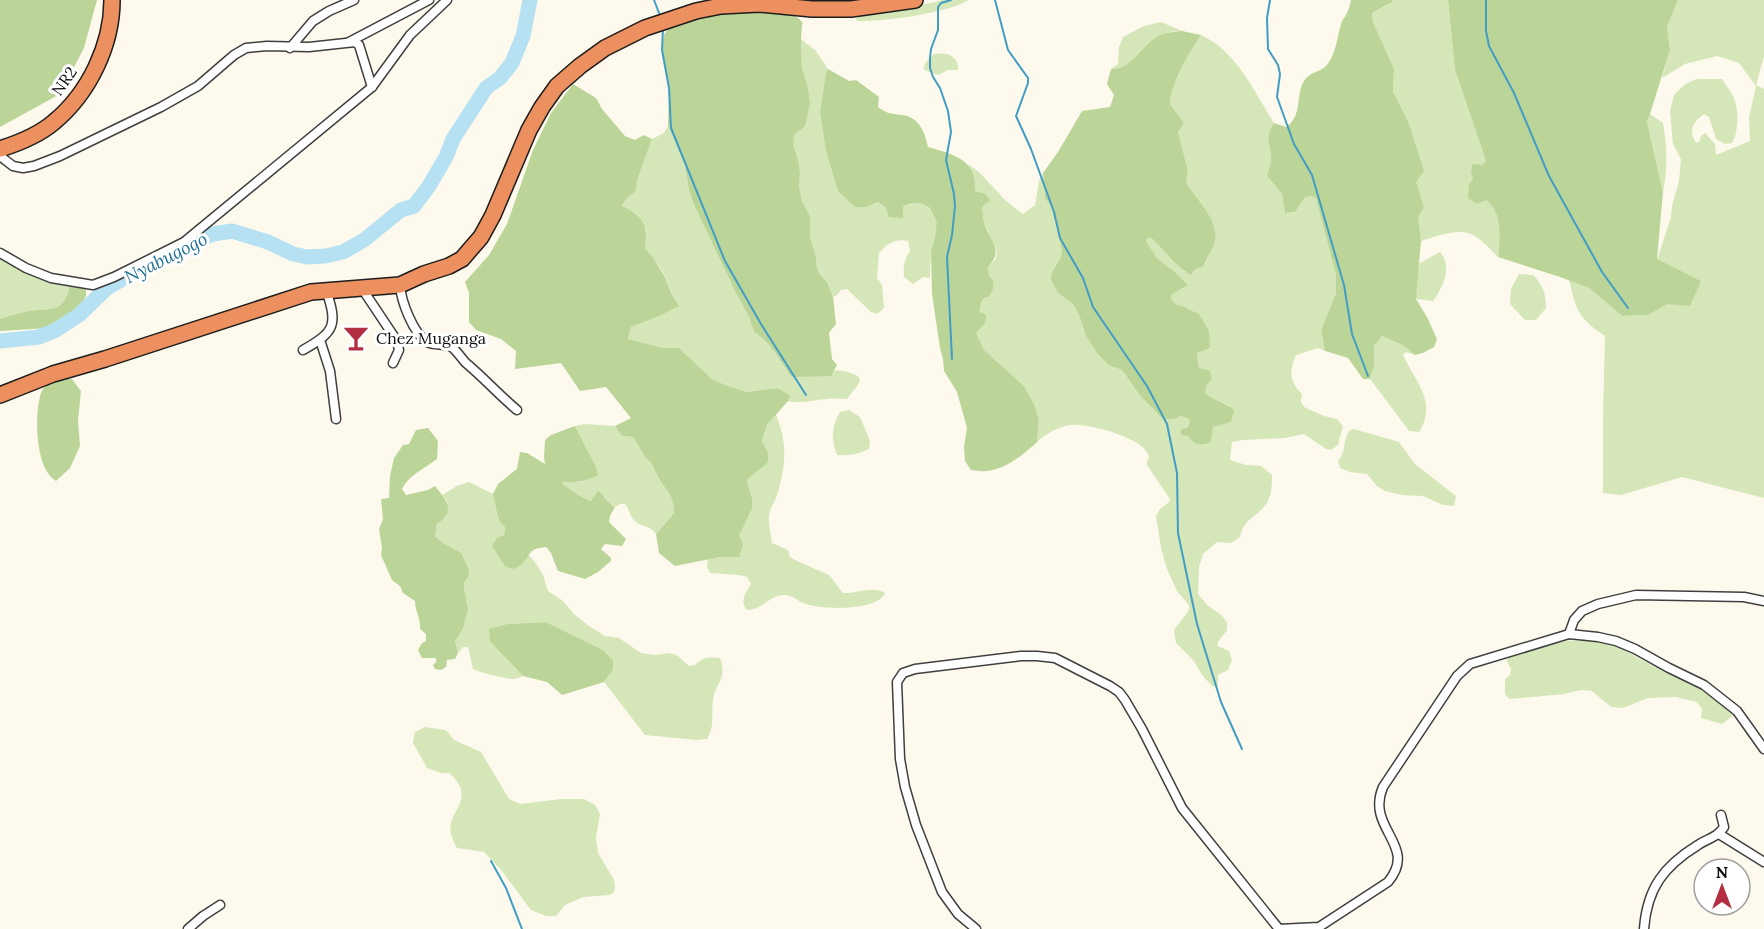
<svg xmlns="http://www.w3.org/2000/svg" width="1764" height="929" viewBox="0 0 1764 929" font-family="Lora,serif">
  <style>
    .green { fill: #d5e6b9 }
    .forest { fill: #bbd599 }
    .lines { fill: none; stroke-linecap: round; stroke-linejoin: round }
    .stream { stroke: #419dc4; stroke-width: 2 }
    .river { stroke: #b5e1f2; stroke-width: 15 }
    .street-casing { stroke: #3f3f3f; stroke-width: 11 }
    .highway-casing { stroke: #1d1d1d; stroke-width: 18 }
    .street { stroke: #fff; stroke-width: 8 }
    .highway { stroke: #eb905e; stroke-width: 15 }
    .labels { text-anchor: middle; stroke-width: 6; stroke-linejoin: round; paint-order: stroke }
    .street-label { font-size: 16px; fill: #0c0c0c; stroke: #fff }
    .poi-label { font-size: 16px; fill: #0c0c0c; stroke: #fff; text-anchor: start }
    .water-label { font-size: 18px; font-style: italic; fill: #1e6e96; stroke: #fff }
  </style>
  <rect width="100%" height="100%" fill="#fef9ed"/>
  <g class="green">
    <path d="M943,0H969C943,14 888,21 857,21L856,19L861,15L896,11Z"/>
    <path d="M1392,0H1448L1455,70L1486,161L1482,165H1472C1470,176 1478,190 1485,199C1488,203 1490,202 1493,206C1503,220 1500,241 1498,257C1491,250 1479,236 1468,233C1455,229 1434,237 1421,241L1417,216L1424,207L1415,182L1408,121L1393,90L1394,69L1373,22L1372,13L1387,5Z"/>
    <path d="M1678,0H1764V56L1756,85L1764,89V498L1682,477L1621,495L1603,493V417L1605,336C1577,317 1577,311 1569,280L1589,288L1622,316L1648,315L1701,281L1657,260L1671,217L1672,206L1679,181L1681,159L1673,144L1670,111L1674,95L1685,84L1697,79H1722C1725,84 1730,90 1733,96C1739,108 1739,131 1732,143L1725,144L1716,139L1709,117L1704,114C1693,122 1688,130 1696,143L1700,141L1701,136L1705,133L1715,144L1716,155L1750,141L1749,117L1756,86L1739,63L1717,56L1685,64L1662,78L1670,50L1667,27Z"/>
    <path d="M1161,22L1182,31C1178,31 1172,31 1168,33C1146,39 1134,70 1111,69L1118,64L1119,47L1123,37L1144,26Z"/>
    <path d="M1201,35C1236,51 1254,91 1274,123C1265,136 1272,148 1271,161C1270,166 1268,171 1267,176L1282,194L1285,213L1295,212L1304,197L1311,196L1316,197L1336,275V293L1321,330L1325,351L1318,348L1296,355C1289,372 1289,381 1302,394L1301,402L1304,407L1324,416L1337,419L1343,426L1338,445L1331,450L1326,449L1304,434L1285,438L1243,440L1232,442L1230,460L1246,465L1261,466L1272,475C1272,486 1272,498 1264,507C1254,518 1243,521 1240,537L1231,543L1217,542L1203,554L1199,567L1198,594L1207,605L1220,614L1227,622V630L1218,642V646L1229,651L1232,660L1228,670L1218,675V687L1212,686L1202,675L1194,661L1176,643L1174,630L1189,610V605L1177,591L1167,569L1161,548L1156,516L1160,509L1169,502L1170,499L1147,465V461L1149,457C1146,438 1088,423 1070,425C1057,427 1046,434 1037,442L1039,420L1023,385L984,350L975,333L984,324C981,315 978,307 984,298L989,297L993,290L994,283L989,276L988,267L995,260L997,252L984,222L982,207L975,191L974,175L968,164L979,172L1006,201L1023,214L1035,205L1039,181L1043,173L1045,198L1052,208L1062,251L1060,259L1052,272L1058,293L1073,304L1079,315L1086,336L1110,366L1122,370L1141,397L1158,414L1174,419L1181,416L1189,419L1190,423L1187,428L1213,427L1229,405L1212,399L1205,393L1207,385L1199,368L1197,353L1206,350C1204,321 1207,312 1174,304L1171,299L1172,294L1177,290L1182,289L1175,272L1157,258L1145,242L1146,240L1150,237L1167,253L1185,272L1204,266L1215,241L1186,182L1188,171L1178,132L1184,123L1170,104C1171,82 1189,54 1201,35Z"/>
    <path d="M801,39L816,51L828,69L826,72L820,112L826,152L838,191L867,207L878,202L886,208L921,203L930,208L938,222L935,237L931,250L930,278L923,277L913,284L904,277C903,267 904,260 910,251L908,241C895,238 887,244 879,253L877,278L882,285L884,308L877,314L871,312L847,289L841,290L837,295L833,297L827,282L819,273L816,264V257L810,237V216L802,201L799,186L800,173L793,145V135L800,128L807,84L802,69Z"/>
    <path d="M934,54C946,52 959,55 958,70H948L938,75L924,70C923,62 929,60 934,54Z"/>
    <path d="M1650,114L1663,123C1667,147 1668,168 1663,192L1647,122Z"/>
    <path d="M668,125L685,166L689,190L694,205L735,291L749,317L754,332L765,338L786,370L810,376H830L835,370C844,371 851,372 859,377L860,382L847,399C840,399 833,398 827,399C813,400 802,404 788,401L789,396L778,388L747,392L725,385L712,379L679,348H662L628,340L631,327L657,317L676,301C671,294 669,287 666,278C661,268 653,257 645,250L646,229L622,206L626,199L636,191L637,180L652,139L664,133Z"/>
    <path d="M1440,252C1453,267 1443,287 1433,301L1416,299L1417,275L1420,263Z"/>
    <path d="M0,256L70,285C63,315 52,307 28,311C18,313 9,316 0,319Z"/>
    <path d="M1519,274L1533,275C1543,285 1546,294 1546,308L1536,320H1525L1510,304L1511,289Z"/>
    <path d="M1382,336L1404,346L1415,355L1406,352L1403,355C1415,381 1438,403 1419,432L1409,431L1370,379L1374,366V346Z"/>
    <path d="M849,410L860,417L870,441L869,449C858,454 849,456 837,455C831,438 831,428 840,412Z"/>
    <path d="M776,415C788,444 786,468 776,498C774,503 770,509 769,515C768,523 771,535 772,543L788,550L790,557L797,561L829,575L843,593C856,594 872,585 885,593C878,611 823,610 806,604C799,602 792,595 785,595C771,594 762,610 747,610C739,601 746,593 751,584L747,577C735,573 723,575 710,573L707,567L708,559L720,557L739,536L752,509V498L747,481L768,452L762,441L767,425Z"/>
    <path d="M584,424L615,426L622,436L633,437L645,457L652,464L659,479L669,493L673,503L674,513L656,534C649,524 642,528 635,521C629,516 630,509 625,504H620L615,507L611,505L604,496L592,501L580,496L561,484L563,482H580L593,478L596,467L575,426Z"/>
    <path d="M1354,429L1399,442L1415,464L1456,496L1454,506L1443,505L1423,496L1402,495L1385,491L1377,486L1367,474L1350,472L1340,468L1338,461C1347,452 1342,440 1350,430Z"/>
    <path d="M469,482L493,494C496,506 495,517 505,527L504,535L522,563L528,554L535,562L543,575L548,591L563,601L574,614L589,626L605,636L619,638L641,653L655,655L669,653L677,655L689,666L695,665C703,657 709,657 720,658C728,679 715,683 713,700C711,714 715,727 707,739L697,740L645,735L604,682L613,670V660L603,650L546,622L508,624L509,661L523,676C521,677 515,679 513,679C506,679 478,672 473,669L468,647H463L458,653L455,641L463,629L468,609L464,588L461,554L443,543L435,536L437,524L447,501L442,495L457,486Z"/>
    <path d="M1584,640C1590,641 1597,640 1603,642C1619,645 1632,656 1646,662C1679,678 1709,687 1735,714L1722,724L1701,718L1702,709L1697,702L1676,697L1648,698L1623,708L1611,707L1592,691L1581,690L1564,694L1509,699L1505,694V679L1510,675L1511,669L1507,661L1509,656L1566,641Z"/>
    <path d="M425,727L446,730L454,740L481,752L509,799L520,804L561,799H584L595,805L600,814L596,837L598,853L613,878L615,885L614,892L609,895L583,897L565,905L556,916H546L531,910L501,870L484,852L457,848C438,816 466,813 461,789C459,783 454,778 450,773H441L427,768L413,743L415,732Z"/>
  </g>
  <g class="forest">
    <polygon points="0,0 97,0 84,48 60,94 0,127"/>
    <path d="M1351,0H1392V2L1372,13L1373,22L1394,69L1393,91L1408,121L1424,171L1416,182L1424,207L1418,217L1421,241L1416,299L1427,317L1437,339L1434,347L1423,353L1415,355L1404,346L1382,336L1374,346V366L1370,379H1363L1348,358L1325,351L1321,330L1336,293V275L1316,198L1311,196L1305,197L1295,212L1285,213L1282,194L1267,176C1268,171 1270,166 1271,161C1272,146 1263,139 1274,123L1286,127C1303,116 1295,96 1304,81C1309,72 1321,72 1327,65C1337,52 1337,36 1342,21C1344,18 1345,17 1347,13C1349,9 1350,4 1351,0Z"/>
    <path d="M1448,0H1678L1667,27L1670,50L1650,114L1647,122L1663,192L1657,259L1701,281L1690,306L1667,304L1648,315L1622,316L1589,288L1560,277L1498,257C1500,239 1503,212 1486,200L1477,204L1468,198L1469,185L1473,179L1471,172L1472,164L1482,165L1486,161L1455,70Z"/>
    <path d="M769,11C783,12 794,12 803,23L802,25L801,39L802,68L807,84L810,103L805,126L794,135L793,145L798,160L800,173L799,186L802,201L810,216V237L816,257V264L819,273L827,282L833,297L836,324L829,333L832,359L837,365L831,376L792,377C779,362 772,342 754,332L749,317L735,291L694,205L689,190L685,166L668,125L669,88L662,50L664,35L669,27L713,14Z"/>
    <path d="M1182,31L1201,35C1189,54 1171,82 1170,104L1184,123L1178,132L1188,171L1186,182C1196,200 1218,218 1215,240C1214,248 1206,258 1204,266L1194,270L1191,275C1177,268 1163,248 1150,237L1146,240V242L1157,258L1175,272L1188,285L1172,294L1171,299L1175,304L1185,307L1199,314L1209,331L1210,347L1206,350L1197,353L1199,368L1210,371L1212,379L1207,385L1205,393C1214,401 1225,402 1234,410L1231,422L1213,427L1211,442C1200,446 1195,445 1188,436L1181,435V429L1187,428L1190,423L1189,419L1181,416L1174,419H1163L1141,397L1122,370L1110,366L1098,354L1086,336L1079,315L1073,304L1058,293L1051,279L1052,272L1060,259L1062,251L1052,208L1045,198L1043,173L1058,152L1082,111L1110,107L1114,95L1107,84L1111,69C1131,70 1142,46 1158,36C1166,32 1174,32 1182,31Z"/>
    <path d="M828,69L849,81L856,80L879,97L878,107C889,115 890,113 902,115C919,117 925,132 928,147C945,152 969,157 974,176C975,180 975,186 975,191L985,194L990,200L982,207C983,212 983,217 984,222C989,241 1005,249 988,267L989,276L994,282L993,290L989,297L984,298L981,303L980,312L986,315C987,324 981,327 976,333L984,350L1023,385L1034,404L1039,420L1037,442C1023,455 1005,470 986,471C981,472 975,470 971,470L965,461L964,447L967,428L957,392L944,371L943,359L940,348L932,294L931,250L935,237L937,222L930,208L921,203L910,204L903,206V218L889,217L886,208L878,202L867,207H855L838,191L826,152L820,112L826,72Z"/>
    <path d="M573,84L596,98L602,109L625,136L635,140L644,135L652,139L637,180L636,191L626,199L622,206C645,218 648,225 645,249L652,256L665,277L671,293L679,306L657,317L631,327L628,339L662,348H679L712,379L725,385L747,392L778,388L790,396L788,401L767,425L762,441L768,452V462C762,469 751,474 747,481L752,498V509L739,536L743,544L739,557H720L675,566L659,553L656,534L674,513L673,503L669,493L659,479L652,464L645,457L633,437L622,436L615,426L631,418L606,387L580,391L561,363L515,369L516,351L501,339L476,330L469,322V293L465,282L489,255L507,224L533,150L551,113Z"/>
    <path d="M70,285H83L86,290V296L80,308L74,315L57,324L49,328L0,331V319C9,316 18,313 28,311C52,307 63,315 70,285Z"/>
    <path d="M59,379H72L81,391L78,420L80,446L70,468L56,481C35,469 34,414 41,393C44,385 51,382 59,379Z"/>
    <path d="M575,426L596,467L598,475C587,482 575,482 563,482L562,484L580,496L591,501L598,491C605,496 608,504 615,507L610,516L609,522L626,539L622,546L605,544L601,549L611,558V561L598,572L585,579L558,571L551,553L546,547C527,549 532,554 522,564C519,566 516,568 513,569L505,566L492,546L497,538L504,535L505,527L500,522L497,514L493,494L498,484L517,469L520,452L527,453L545,464L544,457L545,440L551,435Z"/>
    <path d="M428,428L438,441L437,459C424,469 409,475 402,489L406,495L428,490L435,486C447,501 456,511 437,524L435,536L443,543L461,553L469,570L468,577L464,582V588L468,609L463,629L455,641L458,653L455,659L447,660L446,667L441,670L435,669L433,665L436,662V658H422L418,650L422,643L426,641V634L420,629C421,619 415,611 415,601L403,593L400,586L392,580L381,555L382,548L379,529L383,519L381,499L389,498L390,476L394,458L403,445L409,444L416,430Z"/>
    <polygon points="546,622 603,650 613,660 613,670 604,682 562,695 547,682 523,676 490,641 489,629 508,624"/>
  </g>
  <g class="lines">
    <g class="stream">
      <polyline points="654,0 659,13"/>
      <polyline points="951,0 941,3 938,7 938,30 931,49 930,58 930,68 933,77 940,88 948,111 951,132 946,160 954,194 955,206 952,235 947,257 952,359"/>
      <polyline points="995,0 1008,50 1028,78 1028,83 1016,116 1031,149 1054,212 1060,238 1083,278 1093,307 1147,386 1167,424 1177,473 1178,533 1197,624 1221,702 1242,749"/>
      <polyline points="1270,0 1267,18 1268,49 1278,65 1280,74 1277,97 1294,144 1312,175 1344,285 1352,334 1368,376"/>
      <polyline points="1486,0 1486,31 1489,46 1514,93 1549,176 1602,272 1628,308"/>
      <polyline points="663,28 662,50 669,88 671,128 725,261 761,324 806,395"/>
      <polyline points="491,861 506,888 522,929"/>
    </g>
    <polyline class="river" points="0,341 39,337 56,330 79,315 107,288 145,266 213,234 232,231 268,242 293,254 307,257 325,256 343,252 364,240 401,210 414,206 429,186 446,157 453,139 486,88 500,78 512,63 523,36 530,0"/>
    <g class="street-casing">
      <g id="street">
        <polyline points="349,42 429,0"/>
        <polyline points="290,48 313,21 329,11 354,0"/>
        <polyline points="0,156 13,166 23,168 34,166 60,156 161,107 198,86 234,55 246,48 267,46 309,47 355,42 359,45 372,87"/>
        <polyline points="0,253 26,268 51,278 93,285 114,277 184,242 372,87 410,35 447,0"/>
        <path d="M400,285C401,301 413,333 427,342C434,346 443,343 450,346C456,349 461,358 466,363C484,378 499,395 517,410"/>
        <polyline points="361,287 397,341 399,350 393,363"/>
        <polyline points="320,340 330,371 336,419"/>
        <path d="M303,350C335,332 338,325 326,290"/>
        <polyline points="1569,634 1574,620 1582,611 1598,604 1636,595 1744,597 1764,601"/>
        <polyline points="1719,834 1764,862"/>
        <polyline points="188,929 203,916 220,905"/>
        <polyline points="976,929 958,914 942,892 916,825 905,787 900,759 897,682 903,673 915,669 1021,656 1037,656 1055,658 1110,686 1119,692 1125,700 1142,729 1182,808 1279,929"/>
        <path d="M1278,929L1319,927L1388,882C1419,845 1365,829 1383,787L1457,676L1470,664L1569,634L1598,637L1616,641L1635,649L1669,668L1704,685L1737,711L1764,749"/>
        <path d="M1644,929C1647,888 1664,866 1698,845C1708,838 1717,838 1724,827L1721,815"/>
      </g>
    </g>
    <g class="highway-casing">
      <g id="highway">
        <path d="M0,149C19,143 39,135 54,122C89,93 112,45 112,0"/>
        <polyline points="0,395 53,374 105,359 311,292 400,285 424,274 449,266 462,259 481,237 493,215 529,130 542,107 557,86 580,66 605,48 645,28 696,11 721,6 759,4 812,9 851,9 915,0"/>
      </g>
    </g>
    <use href="#street" class="street"/>
    <use href="#highway" class="highway"/>
  </g>
  <defs>
    <g id="bar-bare" transform="scale(2.07)"><path d="M-6-5H6L.8 .8V4.5H3.5V6h-7V4.5H-.8V.8Z" fill="#b32e42" stroke="#fff" stroke-width="2.5" paint-order="stroke"/></g>
  </defs>
  <g fill-rule="evenodd">
    <use href="#bar-bare" x="356" y="338"/>
  </g>
  <g class="labels">
    <g class="street-label">
      <text transform="translate(64 81) rotate(-55)" y="6">NR2</text>
    </g>
    <g class="poi-label">
      <text x="376" y="344">Chez Muganga</text>
    </g>
    <g class="water-label">
      <text transform="translate(166 258) rotate(-27)" y="6">Nyabugogo</text>
    </g>
  </g>
  <g transform="translate(1722 887)"><circle r="28" fill="#ffffff" stroke="#9e9e9e" stroke-width="1.5"/>
  <path d="M0-4.5L10 22L0 15L-10 22Z" fill="#b32e42"/>
  <text y="-9" font-size="16" font-weight="bold" text-anchor="middle" fill="#0c0c0c">N</text>
  </g>
</svg>
